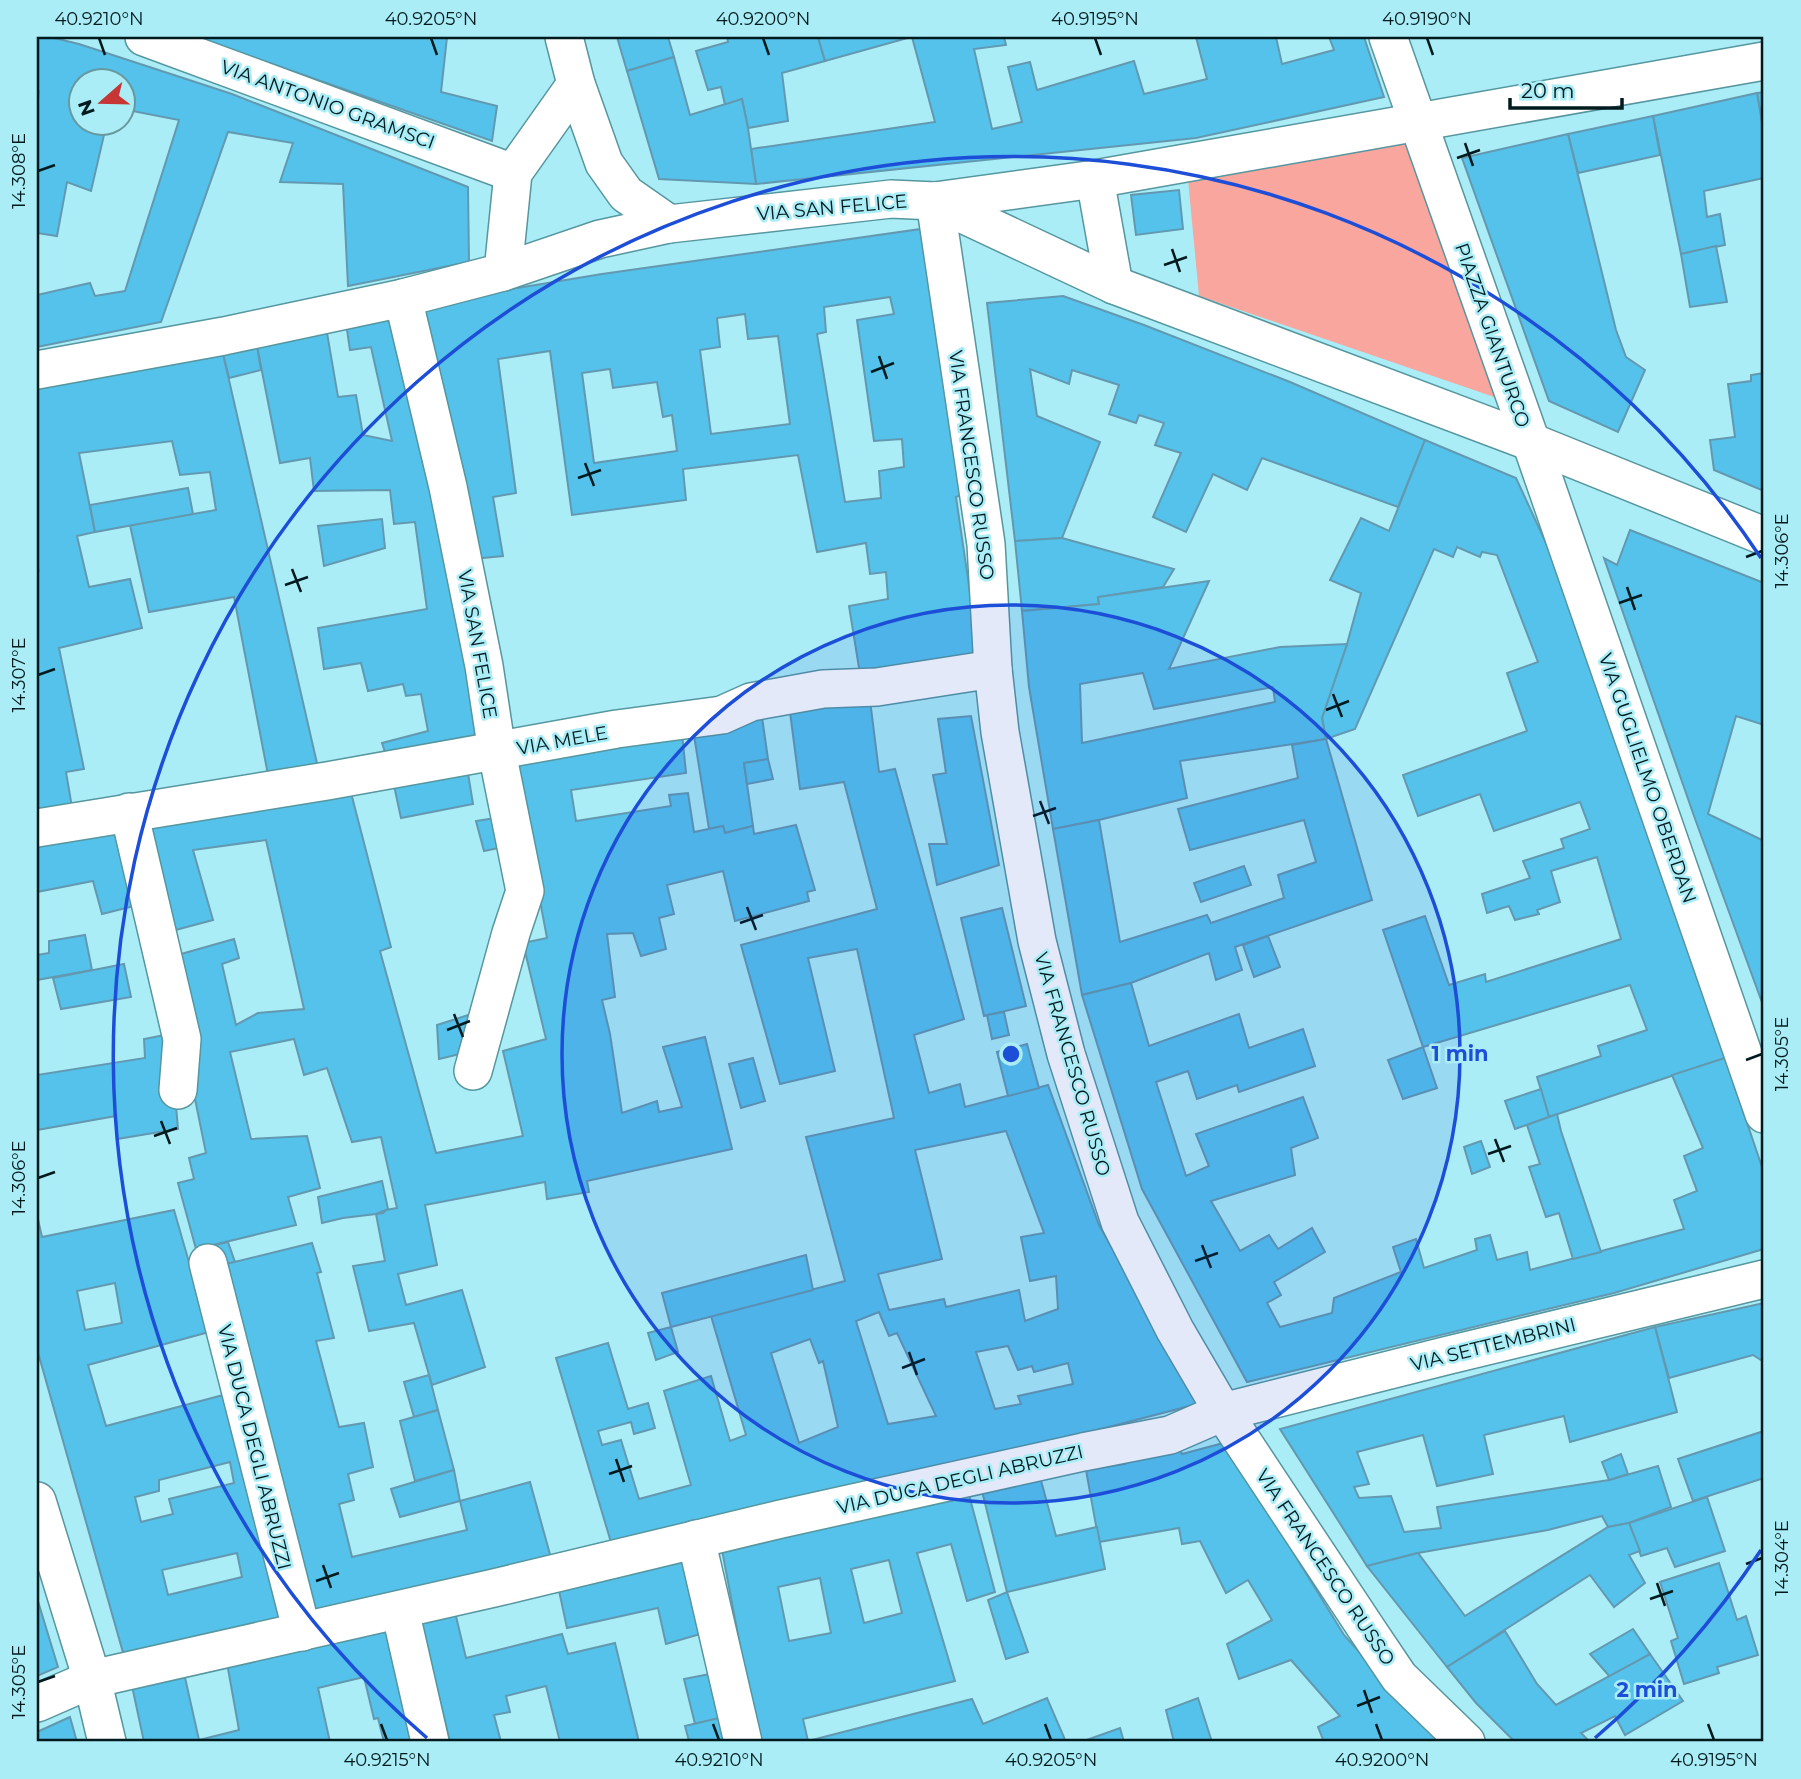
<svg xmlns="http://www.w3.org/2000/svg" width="1801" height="1779" viewBox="0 0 1801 1779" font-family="Montserrat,sans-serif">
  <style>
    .green { fill: #f8a69e }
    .building { fill: #55c2eb; stroke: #6299b0; stroke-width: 2; fill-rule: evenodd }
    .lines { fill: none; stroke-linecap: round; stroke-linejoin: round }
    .minor-casing { stroke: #56969f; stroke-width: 40 }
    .minor { stroke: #fff; stroke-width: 37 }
    .ticks { fill: none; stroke: #011a1e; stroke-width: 2.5 }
    .ring { fill: none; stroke: #1d4ed8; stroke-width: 3.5 }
    .labels { text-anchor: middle; stroke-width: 5; stroke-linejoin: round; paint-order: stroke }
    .street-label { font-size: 19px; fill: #011a1e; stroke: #abedf6 }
    .centre { fill: #1d4ed8; stroke: #abedf6; stroke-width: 3.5 }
    .ring-label { font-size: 21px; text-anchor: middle; font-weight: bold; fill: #1d4ed8; stroke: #abedf6; stroke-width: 5; stroke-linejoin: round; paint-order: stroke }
    .neatline { fill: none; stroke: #011a1e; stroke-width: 2.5 }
    .ticks-label { font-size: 18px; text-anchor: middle; fill: #011a1e }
  </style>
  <rect width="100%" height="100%" fill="#abedf6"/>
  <polygon class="green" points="1409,143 1503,400 1199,296 1188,179"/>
  <g class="building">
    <polygon points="37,37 50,37 79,44 232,94 468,187 469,262 348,286 343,184 280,182 293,143 228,132 161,322 37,347 37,295 90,283 95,296 125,291 179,120 122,109 122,80 80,80 80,122 107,122 91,191 67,182 57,236 37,233 37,107 39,91 37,90"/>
    <polygon points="195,37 447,37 441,92 497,106 492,141"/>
    <polygon points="617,37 668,37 674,57 627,71"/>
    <polygon points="727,37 818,37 825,61 782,73 788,121 748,128 742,99 725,105 721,87 708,90 696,51 728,42"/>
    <polygon points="818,37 911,37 825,61"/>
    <polygon points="912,37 1004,37 1006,45 974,49 992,129 1022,122 1008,67 1030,62 1037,90 1134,61 1144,94 1207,79 1196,37 1276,37 1282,64 1334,50 1329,37 1364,37 1384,97 1196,138 756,184 751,149 935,122"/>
    <polygon points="674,57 690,115 742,99 748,128 756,184 659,179 627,71"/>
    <polygon points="1764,92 1764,135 1757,93"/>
    <polygon points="1757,93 1764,135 1764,178 1704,191 1707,217 1720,214 1725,245 1681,254 1653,116"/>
    <polygon points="1653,116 1660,155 1578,173 1568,134"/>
    <polygon points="1568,134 1616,330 1626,357 1645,370 1618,432 1549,401 1462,158"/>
    <polygon points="1179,190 1183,229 1136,235 1131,195"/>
    <path d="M921,229L963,494L956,497L979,654L860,674L849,606L888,599L886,572L870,574L866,543L817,552L798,455L683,469L686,500L572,515L550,351L498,359L516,493L493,497L503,556L473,559L421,304L602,274ZM890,297L894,314L857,320L874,441L902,439L904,467L879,471L881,498L845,502L817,334L826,332L824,307ZM745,314L748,339L778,336L790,424L711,434L700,350L720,347L717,318ZM610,369L613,388L657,382L663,417L672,415L677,451L594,463L582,373Z"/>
    <polygon points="1716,246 1727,302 1690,307 1681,254"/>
    <polygon points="1063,296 1144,325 1290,382 1425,440 1398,507 1262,458 1247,490 1213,474 1186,532 1153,517 1181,453 1155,445 1164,423 1139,415 1136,423 1109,414 1119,385 1072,370 1069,384 1030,369 1037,416 1100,442 1062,538 1015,541 987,303"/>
    <polygon points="400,314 479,705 473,746 389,764 382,743 428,731 421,694 406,696 403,684 368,691 361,663 324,669 318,628 427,609 415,522 394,524 390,490 314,491 310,458 280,463 257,346 326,327 338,397 356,395 363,435 392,441 371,347 350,350 346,323"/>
    <polygon points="257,346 261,370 229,378 223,354"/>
    <polygon points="223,354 319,772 269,780 234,597 149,612 130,525 216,510 210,472 180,475 172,441 79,453 95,532 77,536 89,587 130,579 142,628 59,648 84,769 66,772 73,813 37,820 37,572 39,571 37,563 37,384"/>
    <polygon points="1764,373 1764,491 1714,470 1710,440 1735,437 1728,384 1751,381 1751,375"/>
    <polygon points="1425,440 1516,478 1552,556 1725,1058 1549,1117 1537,1077 1601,1056 1598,1046 1647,1030 1630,985 1423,1047 1383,930 1425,916 1449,985 1485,974 1486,982 1621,939 1597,857 1551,871 1560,902 1537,910 1539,914 1515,920 1509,906 1487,913 1482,894 1530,878 1523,861 1564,848 1561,839 1590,829 1580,802 1494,831 1480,794 1418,816 1403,775 1527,731 1507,673 1538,662 1497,555 1482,552 1480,557 1457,547 1453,557 1434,549 1355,729 1326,739 1322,718 1347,644 1361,593 1330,580 1361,518 1389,531"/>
    <polygon points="188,488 193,514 95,532 90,505"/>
    <polygon points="382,519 385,548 324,566 318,526"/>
    <polygon points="1630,530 1764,583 1764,725 1736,716 1708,814 1764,841 1764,1008 1694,816 1604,558 1617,565"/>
    <polygon points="1062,538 1174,569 1163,587 1098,597 1099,604 1022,611 1015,541"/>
    <path d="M1209,581L1169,669L1280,647L1347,644L1322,718L1326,739L1180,761L1187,798L1099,820L1053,829L1029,687L1022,611L1099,604L1098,597ZM1143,673L1154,709L1273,687L1275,702L1082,743L1080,684Z"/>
    <path d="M870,700L879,772L895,769L964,1019L914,1035L929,1093L960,1084L965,1107L1048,1085L1099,1225L1201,1403L955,1467L613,1549L556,1358L608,1343L628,1409L648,1403L655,1428L634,1434L631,1422L598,1431L602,1445L621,1440L639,1499L691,1485L664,1391L711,1376L730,1441L746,1435L711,1316L845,1281L806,1137L894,1118L857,949L808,958L835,1071L780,1084L741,945L877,909L844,782L800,789L790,712ZM1006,1131L1044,1233L1021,1237L1030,1281L1056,1276L1058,1309L1025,1321L1019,1290L946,1307L944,1299L889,1310L878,1274L942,1259L915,1150ZM879,1312L889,1336L897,1333L936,1416L888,1424L856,1321ZM810,1339L819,1363L823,1361L838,1427L799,1443L771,1353ZM1008,1346L1018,1370L1032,1366L1034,1372L1068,1363L1073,1384L1018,1396L1021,1404L995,1409L976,1352Z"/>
    <polygon points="971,716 999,865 937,885 929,844 947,844 933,775 946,773 938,719"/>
    <polygon points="762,717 768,759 744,763 753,826 725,833 723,826 709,829 693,729"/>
    <polygon points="682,733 686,773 571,790 576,821 671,806 669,795 688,793 694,832 723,826 725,833 753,826 754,834 796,825 815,890 807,892 809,901 735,921 723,871 667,885 674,914 659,918 666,949 641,956 633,933 607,934 615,997 602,1000 610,1034 622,1113 657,1101 659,1112 682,1107 663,1047 705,1037 732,1149 587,1181 589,1192 547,1199 545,1182 425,1205 437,1265 398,1274 406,1305 462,1290 485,1367 432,1385 414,1323 369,1331 353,1266 385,1261 376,1214 383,1213 386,1210 397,1208 381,1137 352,1142 327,1068 304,1075 294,1039 230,1052 251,1139 307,1136 320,1188 288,1197 296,1225 196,1249 178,1183 194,1179 189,1158 206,1153 195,1099 199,1051 174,956 234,939 239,958 222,964 236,1025 258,1013 304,1009 266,840 193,850 213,920 168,932 139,822 350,789 391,947 380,951 436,1153 523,1136 503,1051 546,1039 523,943 547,938 513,757"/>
    <polygon points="1326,739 1372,900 1235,947 1242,970 1216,980 1209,953 1131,983 1082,995 1053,829 1099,820 1120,942 1207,915 1211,923 1284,898 1278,875 1316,862 1304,820 1190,850 1178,809 1298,778 1292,745"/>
    <polygon points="768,759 773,779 747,784 744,763"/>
    <polygon points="467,767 473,804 401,818 393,781"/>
    <polygon points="502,817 508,846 484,851 476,821"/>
    <polygon points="122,826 142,904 102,914 93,881 37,892 37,842"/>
    <polygon points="1244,866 1251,885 1201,902 1194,883"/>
    <polygon points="1002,908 1026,1006 984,1016 961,918"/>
    <polygon points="85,935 92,970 37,980 37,955 49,953 49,941"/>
    <polygon points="1268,936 1280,967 1254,977 1243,945"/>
    <polygon points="124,964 131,997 61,1009 53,978"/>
    <polygon points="1131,983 1149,1046 1239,1014 1249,1048 1303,1029 1315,1066 1239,1092 1237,1085 1197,1099 1188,1071 1156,1082 1186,1176 1209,1166 1196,1134 1303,1097 1318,1138 1291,1148 1295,1175 1211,1201 1240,1251 1269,1235 1278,1249 1312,1228 1325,1252 1274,1282 1281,1295 1267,1303 1280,1327 1332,1313 1334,1298 1401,1272 1393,1247 1416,1239 1424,1268 1477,1250 1475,1239 1490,1235 1497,1260 1527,1252 1530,1270 1684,1229 1674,1200 1697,1191 1684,1156 1703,1148 1672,1075 1725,1058 1764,1173 1764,1249 1614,1293 1247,1382 1142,1189 1082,995"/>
    <polygon points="484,1010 477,1050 439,1059 437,1025"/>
    <polygon points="1004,1012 1009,1035 992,1039 987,1015"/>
    <polygon points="170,1034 178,1129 117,1139 116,1116 37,1130 37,1075 145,1058 144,1039"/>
    <polygon points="1027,1044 1039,1088 1008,1096 997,1052"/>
    <polygon points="1423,1047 1437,1088 1403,1099 1388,1060"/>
    <polygon points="753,1058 765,1101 741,1108 729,1064"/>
    <polygon points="1541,1089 1549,1117 1515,1129 1505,1101"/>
    <polygon points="1557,1114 1561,1131 1601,1252 1573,1259 1559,1213 1546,1217 1529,1167 1540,1164 1527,1125"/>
    <polygon points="1481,1141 1490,1167 1472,1174 1464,1147"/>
    <polygon points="382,1181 388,1209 386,1210 376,1214 343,1218 322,1223 318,1197"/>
    <path d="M174,1210L209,1332L88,1365L106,1426L227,1394L294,1618L124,1656L37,1349V1215L42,1237ZM115,1283L122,1323L85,1330L77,1291ZM230,1462L234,1483L169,1499L173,1514L141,1522L135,1497L159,1491V1480ZM237,1553L242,1577L168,1595L162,1570Z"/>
    <polygon points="228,1242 235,1262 222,1265 215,1245"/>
    <polygon points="312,1243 321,1272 317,1273 334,1338 316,1341 339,1427 364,1423 373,1467 348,1474 354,1500 339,1504 352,1557 467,1530 460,1501 530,1482 551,1558 314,1613 222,1265"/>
    <polygon points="806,1255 813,1290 671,1327 662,1293"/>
    <polygon points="1764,1303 1764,1362 1753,1355 1669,1378 1655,1327"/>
    <polygon points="671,1327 678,1352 656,1360 648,1333"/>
    <polygon points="1655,1327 1677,1412 1570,1442 1564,1416 1484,1435 1493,1474 1437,1486 1423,1435 1357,1452 1369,1484 1354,1487 1359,1498 1391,1496 1404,1532 1441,1528 1437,1507 1609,1480 1658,1466 1671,1507 1629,1523 1608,1527 1602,1516 1548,1530 1418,1553 1367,1566 1280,1429"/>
    <polygon points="429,1375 438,1410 414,1417 404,1382"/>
    <polygon points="438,1410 454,1470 415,1481 400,1421"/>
    <polygon points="1764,1431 1764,1478 1693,1501 1678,1459"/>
    <polygon points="1231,1441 1275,1523 1344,1635 1439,1742 1351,1742 1349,1740 1341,1742 1324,1742 1318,1727 1340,1716 1291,1660 1239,1679 1227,1644 1272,1620 1248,1580 1226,1593 1200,1541 1182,1544 1179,1528 1099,1542 1086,1470 1125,1464 1122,1456 1178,1445 1182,1454"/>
    <polygon points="1621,1454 1628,1474 1609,1480 1602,1462"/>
    <polygon points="454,1470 460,1501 400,1517 391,1489"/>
    <polygon points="1039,1473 1056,1536 1097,1527 1105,1569 1007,1592 981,1487"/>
    <path d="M968,1491L995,1592L967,1601L951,1544L917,1553L955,1681L803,1719L808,1741L972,1699L983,1724L1047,1698L1066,1742H761L749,1693L722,1550ZM889,1560L902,1613L864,1623L851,1569ZM820,1578L831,1633L789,1641L778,1587Z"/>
    <polygon points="1707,1497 1725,1551 1675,1567 1667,1548 1641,1556 1629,1523"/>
    <polygon points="1629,1523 1640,1551 1629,1555 1645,1583 1614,1607 1590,1575 1447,1667 1367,1566 1418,1553 1465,1616 1608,1527"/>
    <polygon points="690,1556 707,1632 666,1644 658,1608 567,1628 558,1586"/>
    <polygon points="1719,1563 1737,1620 1746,1616 1758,1655 1717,1667 1719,1673 1684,1684 1671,1641 1678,1638 1660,1582"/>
    <polygon points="1007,1592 1028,1652 1006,1659 988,1600"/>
    <polygon points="37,1598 58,1667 37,1676"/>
    <polygon points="454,1608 466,1658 562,1634 568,1654 615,1643 639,1742 560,1742 546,1686 506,1696 510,1712 494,1715 501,1742 450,1742 419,1616"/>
    <polygon points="388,1625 417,1742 384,1742 378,1718 374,1719 364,1677 318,1688 330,1742 144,1742 132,1686 184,1673 199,1740 239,1730 227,1663"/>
    <polygon points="1633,1629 1650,1654 1610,1677 1590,1654"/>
    <polygon points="1505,1631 1537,1684 1556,1705 1650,1654 1683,1701 1625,1735 1615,1716 1581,1733 1590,1742 1515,1742 1476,1703 1447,1667"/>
    <polygon points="710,1674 720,1718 695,1724 684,1679"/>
    <polygon points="1198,1698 1212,1742 1174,1742 1166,1710"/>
    <polygon points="732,1715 739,1742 684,1742 689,1741 685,1726"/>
    <polygon points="70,1717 77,1742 37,1742 37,1732"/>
    <polygon points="1120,1728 1124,1742 1081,1742"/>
  </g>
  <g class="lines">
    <g class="minor-casing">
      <g id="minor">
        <polyline points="144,37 513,173"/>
        <polyline points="564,37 576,84 604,163 626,194 669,224"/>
        <polyline points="1388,37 1531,442 1764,1114"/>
        <polyline points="1095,179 1114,285"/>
        <polyline points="935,201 986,544 993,669 1000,732 1037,941 1066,1054 1120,1222 1175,1330 1223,1412 1368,1631 1399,1677 1466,1742"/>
        <polyline points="935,201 1114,285 1531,442 1764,536"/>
        <polyline points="503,272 513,173 576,84"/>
        <polyline points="403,298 448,487 484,666 497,752 525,891 511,933 473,1071"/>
        <polyline points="37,370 224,336 403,298 503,272 600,239 669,224 891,199 935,201 1095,179 1764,61"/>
        <polyline points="129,812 182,1039 178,1090"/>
        <polyline points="37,828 327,781 617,729 722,715 751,702 823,689 877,687 993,669"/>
        <polyline points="208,1263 302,1632"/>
        <polyline points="37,1501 92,1679 107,1742"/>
        <polyline points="696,1539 743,1742"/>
        <polyline points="400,1610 430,1742"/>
        <polyline points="37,1703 92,1679 494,1588 781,1519 1083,1452 1170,1435 1223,1412 1445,1356 1764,1279"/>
      </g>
    </g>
    <use href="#minor" class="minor"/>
  </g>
  <path class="ticks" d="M99,38L105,55M431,38L437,55M763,38L769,55M1095,38L1101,55M1427,38L1433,55M1465,143L1473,166M1457,158L1480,150M38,171L55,165M1172,249L1180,272M1164,265L1187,257M879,356L887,379M871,372L894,363M585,463L594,486M578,478L601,470M1746,557L1762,551M292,569L301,592M285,585L308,577M1627,587L1635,610M1619,603L1642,595M38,675L55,669M1333,694L1342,717M1326,710L1349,701M1040,801L1049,824M1033,816L1056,808M747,907L756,930M740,923L763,915M454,1014L463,1037M447,1030L470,1021M1746,1060L1762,1054M161,1121L170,1144M154,1136L177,1128M1495,1139L1504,1162M1488,1154L1511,1146M38,1178L55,1172M1202,1245L1211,1268M1195,1261L1218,1253M909,1352L917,1375M902,1368L925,1359M616,1459L624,1482M609,1474L632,1466M1746,1564L1762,1558M323,1565L331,1588M316,1581L339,1573M1657,1583L1665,1606M1650,1599L1673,1591M38,1682L55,1676M1364,1690L1372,1713M1357,1706L1380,1697M381,1724L387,1740M713,1724L719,1740M1045,1724L1051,1740M1376,1724L1382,1740M1708,1724L1714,1740"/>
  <circle cx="1011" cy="1054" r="449" fill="#1d4ed8" fill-opacity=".12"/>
  <g class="ring">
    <circle cx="1011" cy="1054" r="449"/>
    <path d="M1761 1550A899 899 0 0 1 1595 1738M427 1738A899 899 0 1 1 1761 558"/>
  </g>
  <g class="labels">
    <g class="street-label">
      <text transform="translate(328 104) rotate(20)" y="7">VIA ANTONIO GRAMSCI</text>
      <text transform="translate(832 207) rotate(-5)" y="7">VIA SAN FELICE</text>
      <text transform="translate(1493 335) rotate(71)" y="7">PIAZZA GIANTURCO</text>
      <text transform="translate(972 465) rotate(82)" y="7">VIA FRANCESCO RUSSO</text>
      <text transform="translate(478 644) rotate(80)" y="7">VIA SAN FELICE</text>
      <text transform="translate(562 740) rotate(-10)" y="7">VIA MELE</text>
      <text transform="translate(1648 778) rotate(71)" y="7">VIA GUGLIELMO OBERDAN</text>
      <text transform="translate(1073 1064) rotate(74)" y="7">VIA FRANCESCO RUSSO</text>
      <text transform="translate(1493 1344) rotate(-14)" y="7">VIA SETTEMBRINI</text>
      <text transform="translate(255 1447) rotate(76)" y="7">VIA DUCA DEGLI ABRUZZI</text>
      <text transform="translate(960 1479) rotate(-13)" y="7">VIA DUCA DEGLI ABRUZZI</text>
      <text transform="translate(1326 1567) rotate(56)" y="7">VIA FRANCESCO RUSSO</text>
    </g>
  </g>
  <circle cx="1011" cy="1054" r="10" class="centre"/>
  <g class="ring-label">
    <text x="1460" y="1061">1 min</text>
    <text x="1647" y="1697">2 min</text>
  </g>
  <rect width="1801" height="1779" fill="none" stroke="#abedf6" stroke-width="77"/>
  <g transform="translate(102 102) rotate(250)"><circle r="33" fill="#abedf6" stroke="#6799a0" stroke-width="2"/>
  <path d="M0-5L12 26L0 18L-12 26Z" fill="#c53634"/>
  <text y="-10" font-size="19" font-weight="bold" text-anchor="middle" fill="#011a1e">N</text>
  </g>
  <path d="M1510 98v10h112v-10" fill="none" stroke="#011a1e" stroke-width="3.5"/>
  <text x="1521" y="98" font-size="21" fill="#011a1e" stroke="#abedf6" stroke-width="5" paint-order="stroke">20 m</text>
  <rect x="38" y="38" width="1724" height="1702" class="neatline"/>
  <g class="ticks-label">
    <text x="99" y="25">40.9210°N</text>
    <text x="431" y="25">40.9205°N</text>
    <text x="763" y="25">40.9200°N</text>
    <text x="1095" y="25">40.9195°N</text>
    <text x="1427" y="25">40.9190°N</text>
    <text transform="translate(19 171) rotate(-90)" y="6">14.308°E</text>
    <text transform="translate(1782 551) rotate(-90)" y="6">14.306°E</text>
    <text transform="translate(19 675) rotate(-90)" y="6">14.307°E</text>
    <text transform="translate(1782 1054) rotate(-90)" y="6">14.305°E</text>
    <text transform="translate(19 1178) rotate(-90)" y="6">14.306°E</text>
    <text transform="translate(1782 1558) rotate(-90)" y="6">14.304°E</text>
    <text transform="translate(19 1682) rotate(-90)" y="6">14.305°E</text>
    <text x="387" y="1766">40.9215°N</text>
    <text x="719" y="1766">40.9210°N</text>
    <text x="1051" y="1766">40.9205°N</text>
    <text x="1382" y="1766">40.9200°N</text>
    <text x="1714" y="1766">40.9195°N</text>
  </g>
</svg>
